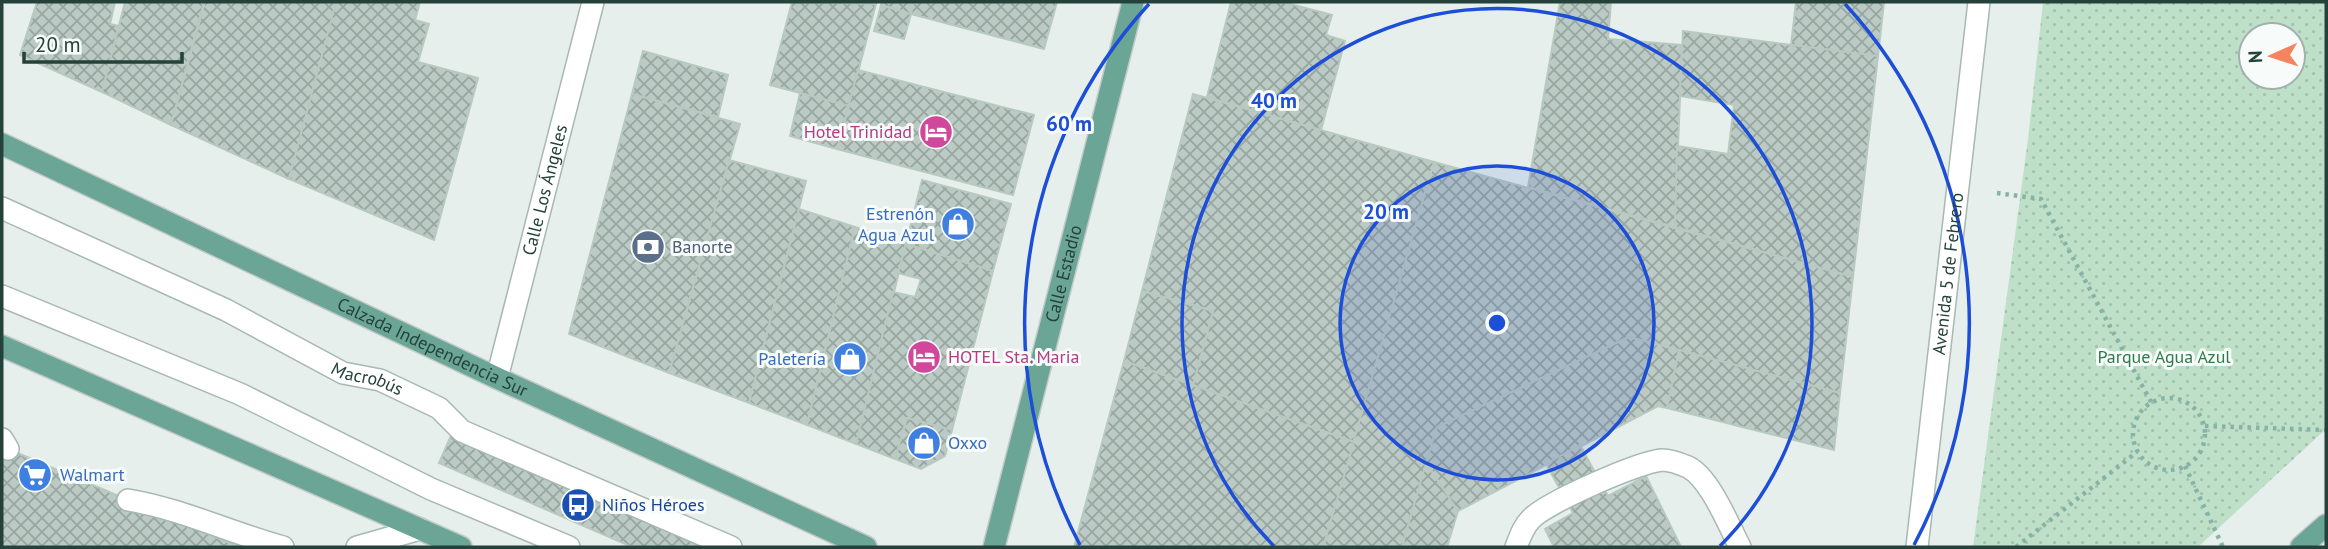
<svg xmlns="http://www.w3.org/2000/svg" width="2328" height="549" viewBox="0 0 2328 549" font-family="'PT Sans',sans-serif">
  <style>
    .park { fill: url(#park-dots); fill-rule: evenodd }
    .building { fill: url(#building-cross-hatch); stroke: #b8c9c2; stroke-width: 2 }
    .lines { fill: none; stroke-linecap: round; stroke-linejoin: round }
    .minor-casing { stroke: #a8b8b2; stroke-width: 24 }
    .major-casing { stroke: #c2cac8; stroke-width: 24 }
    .path { stroke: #86b3a5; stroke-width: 4.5; stroke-dasharray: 3.5 5; stroke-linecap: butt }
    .minor { stroke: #fff; stroke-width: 21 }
    .major { stroke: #6aa596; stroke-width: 21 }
    .ring { fill: none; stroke: #1d4ed8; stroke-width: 3.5 }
    .labels { text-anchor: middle; stroke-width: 6; stroke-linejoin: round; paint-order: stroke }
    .hotel-label { font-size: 18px; fill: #b23c85; stroke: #f7fbf9; text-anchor: end }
    .street-label { font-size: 18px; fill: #24423a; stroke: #f7fbf9 }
    .shop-label { font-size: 18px; fill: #366cbe; stroke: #f7fbf9; text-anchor: end }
    .service-label { font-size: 18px; fill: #4e5e75; stroke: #f7fbf9; text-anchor: start }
    .park-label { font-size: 18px; fill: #2d7a4b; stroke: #f7fbf9 }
    .transit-label { font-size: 18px; fill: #164399; stroke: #f7fbf9; text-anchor: start }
    .centre { fill: #1d4ed8; stroke: #f7fbf9; stroke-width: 3.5 }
    .ring-label { font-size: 21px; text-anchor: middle; font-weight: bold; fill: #1d4ed8; stroke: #f7fbf9; stroke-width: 6; stroke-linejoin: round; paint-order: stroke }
  </style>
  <defs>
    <pattern id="park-dots" width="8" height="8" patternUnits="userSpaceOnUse" patternTransform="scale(1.75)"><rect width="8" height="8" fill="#bfe0c8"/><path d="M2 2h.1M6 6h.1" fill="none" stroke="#a4c1ad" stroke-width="1.8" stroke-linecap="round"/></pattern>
    <pattern id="building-cross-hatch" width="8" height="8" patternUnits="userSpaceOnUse" patternTransform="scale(1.75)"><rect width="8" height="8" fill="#bbcac4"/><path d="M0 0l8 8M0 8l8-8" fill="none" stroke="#98a6a0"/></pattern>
  </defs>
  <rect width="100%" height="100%" fill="#e6efeb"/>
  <path class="park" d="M2043,2H2326V429L2198,547H1973L2028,139ZM2251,35H2293V77H2251Z"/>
  <g class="building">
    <polygon points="37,2 115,2 110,24 119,26 102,92 20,55"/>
    <polygon points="125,2 204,2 171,125 102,92"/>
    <polygon points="205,2 337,2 289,179 171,125"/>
    <polygon points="336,2 420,2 415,20 429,24 418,62 478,78 434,240 289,179"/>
    <polygon points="792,2 876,4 849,106 770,85"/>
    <polygon points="882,2 914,2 911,14 881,5"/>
    <polygon points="914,2 1057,2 1044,49 911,14"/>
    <polygon points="1231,2 1283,2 1332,15 1326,35 1345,41 1321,130 1207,97"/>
    <polygon points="1560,2 1611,2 1608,39 1682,45 1675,227 1528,187"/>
    <polygon points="1796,2 1884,2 1878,56 1791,45"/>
    <polygon points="881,5 911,14 904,39 874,31"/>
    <polygon points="1683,31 1878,56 1853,277 1675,227 1677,146 1728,154 1734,105 1680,96"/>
    <polygon points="643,51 728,75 718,117 632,94"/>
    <polygon points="858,70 1034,115 1013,195 837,149"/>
    <polygon points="800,93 849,106 837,149 790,136"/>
    <polygon points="632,94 740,124 669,373 569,334"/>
    <polygon points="1193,94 1434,162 1354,442 1193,385 1213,311 1142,291"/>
    <polygon points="729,160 806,181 749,403 669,373"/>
    <polygon points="1434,162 1853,277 1840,393 1629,337 1437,427 1402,547 1323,547"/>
    <polygon points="922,180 1011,204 993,271 906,244"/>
    <polygon points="799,209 855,227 807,425 749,403"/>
    <polygon points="855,227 906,244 856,444 807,425"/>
    <polygon points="906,244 993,271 952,430 907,418 895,459 856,444 893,292 915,297 921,279 898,273"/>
    <polygon points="1142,291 1213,311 1193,385 1124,361"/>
    <polygon points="1629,337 1679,350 1667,408 1658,406 1458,511 1426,463 1437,427"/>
    <polygon points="1679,350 1840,393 1834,450 1667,408"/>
    <polygon points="1124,361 1354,442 1323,547 1074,547"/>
    <polygon points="907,418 952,430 945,456 921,469 895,459"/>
    <polygon points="453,431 716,547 632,547 439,463"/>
    <polygon points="1580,445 1608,496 1646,476 1681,547 1554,547 1545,529 1573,513 1546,464"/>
    <polygon points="2,446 8,449 239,547 2,547"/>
    <polygon points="1426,463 1458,511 1447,547 1402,547"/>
  </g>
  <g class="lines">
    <g class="minor-casing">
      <g id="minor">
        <path id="s1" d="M2,208L226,310L343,373L380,380L439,408L462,431L731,547"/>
        <polyline points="2,296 240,394 431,489 569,547"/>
        <path id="s2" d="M497,378L593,2"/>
        <polyline points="2,439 8,449"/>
        <path d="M128,500C182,509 231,533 283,547"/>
        <polyline points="357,547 420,529"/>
        <path d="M1516,547C1520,537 1523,527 1531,519C1547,502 1639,462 1662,460C1670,460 1681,464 1688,467C1710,478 1729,526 1740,547"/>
        <path id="s3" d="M1917,547L1979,2"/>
      </g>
    </g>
    <g class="major-casing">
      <g id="major">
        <path id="s4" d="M2,144L497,378L866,547"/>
        <polyline points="2,346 461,547"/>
        <path id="s5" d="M994,547L1133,2"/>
        <polyline points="2301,547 2326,525"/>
      </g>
    </g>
    <g class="path">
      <polyline points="1997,193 2041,199 2151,402"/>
      <circle cx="2169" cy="434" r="36"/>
      <polyline points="2205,426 2326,430"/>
      <polyline points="2185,466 2223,547"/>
      <polyline points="2016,547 2137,452"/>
    </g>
    <use href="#minor" class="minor"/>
    <use href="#major" class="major"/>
  </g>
  <circle cx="1497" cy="323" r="157" fill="#1d4ed8" fill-opacity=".12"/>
  <g class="ring">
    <circle cx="1497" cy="323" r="157"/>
    <path d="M1274 546A315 315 0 1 1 1720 546"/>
    <path d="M1080 545A472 472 0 0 1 1149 4M1845 4A472 472 0 0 1 1914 545"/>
  </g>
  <defs>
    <g id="hotel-disc" transform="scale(1.75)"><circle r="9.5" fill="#d1479c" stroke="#f7fbf9"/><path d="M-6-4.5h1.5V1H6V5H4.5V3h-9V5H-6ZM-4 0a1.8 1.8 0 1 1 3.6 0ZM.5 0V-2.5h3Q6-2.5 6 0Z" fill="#fff"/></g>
    <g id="shop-disc" transform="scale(1.75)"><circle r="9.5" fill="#3f7fe0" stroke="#f7fbf9"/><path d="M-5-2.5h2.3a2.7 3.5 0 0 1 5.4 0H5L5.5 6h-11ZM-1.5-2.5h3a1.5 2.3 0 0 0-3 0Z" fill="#fff"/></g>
    <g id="bank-disc" transform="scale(1.75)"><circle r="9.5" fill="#5c6f8a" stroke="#f7fbf9"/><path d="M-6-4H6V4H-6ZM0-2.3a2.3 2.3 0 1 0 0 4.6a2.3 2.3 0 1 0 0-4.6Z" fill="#fff"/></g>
    <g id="supermarket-disc" transform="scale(1.75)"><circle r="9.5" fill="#3f7fe0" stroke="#f7fbf9"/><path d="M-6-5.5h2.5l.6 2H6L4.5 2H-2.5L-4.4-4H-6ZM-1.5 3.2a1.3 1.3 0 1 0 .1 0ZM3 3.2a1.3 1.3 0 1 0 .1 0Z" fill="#fff"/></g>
    <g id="bus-disc" transform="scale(1.75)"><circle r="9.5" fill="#1a4fb4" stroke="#f7fbf9"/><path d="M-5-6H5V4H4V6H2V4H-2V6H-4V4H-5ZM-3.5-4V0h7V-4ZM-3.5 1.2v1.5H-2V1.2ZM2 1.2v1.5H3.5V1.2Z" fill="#fff"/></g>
  </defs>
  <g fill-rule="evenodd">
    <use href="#hotel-disc" x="936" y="132"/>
    <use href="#shop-disc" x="958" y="224"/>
    <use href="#bank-disc" x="648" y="247"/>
    <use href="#hotel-disc" x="924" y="357"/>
    <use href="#shop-disc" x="850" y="359"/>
    <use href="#shop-disc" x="924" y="443"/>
    <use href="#supermarket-disc" x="35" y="475"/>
    <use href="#bus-disc" x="578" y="505"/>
  </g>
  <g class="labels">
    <g class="hotel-label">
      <text x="912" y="138">Hotel Trinidad</text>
      <text x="948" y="363" text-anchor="start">HOTEL Sta. Maria</text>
    </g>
    <g class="street-label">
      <text dy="6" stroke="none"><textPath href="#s2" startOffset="194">Calle Los Ángeles</textPath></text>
      <text dy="6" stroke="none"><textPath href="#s5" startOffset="282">Calle Estadio</textPath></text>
      <text dy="6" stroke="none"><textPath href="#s3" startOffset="275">Avenida 5 de Febrero</textPath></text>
      <text dy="6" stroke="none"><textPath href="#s4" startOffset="476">Calzada Independencia Sur</textPath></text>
      <text dy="6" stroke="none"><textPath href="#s1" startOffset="404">Macrobús</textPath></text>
    </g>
    <g class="shop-label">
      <text x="934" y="220">Estrenón<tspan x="934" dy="21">Agua Azul</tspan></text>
      <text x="826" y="365">Paletería</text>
      <text x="948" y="449" text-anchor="start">Oxxo</text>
      <text x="60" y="481" text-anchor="start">Walmart</text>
    </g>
    <g class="service-label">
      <text x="672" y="253">Banorte</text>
    </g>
    <g class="park-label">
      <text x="2164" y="363">Parque Agua Azul</text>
    </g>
    <g class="transit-label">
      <text x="602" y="511">Niños Héroes</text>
    </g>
  </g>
  <circle cx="1497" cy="323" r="10" class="centre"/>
  <g class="ring-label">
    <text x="1274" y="108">40 m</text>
    <text x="1069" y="131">60 m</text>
    <text x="1386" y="219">20 m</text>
  </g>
  <rect width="2328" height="549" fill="none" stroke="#24423a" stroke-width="7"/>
  <g transform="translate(2272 56) rotate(267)"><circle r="33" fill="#f7fbf9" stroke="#a3b1ad" stroke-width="2"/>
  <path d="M0-5L12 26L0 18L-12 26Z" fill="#f4845f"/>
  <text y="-10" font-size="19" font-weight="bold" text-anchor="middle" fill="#24423a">N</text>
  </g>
  <path d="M24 52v10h158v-10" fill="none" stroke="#24423a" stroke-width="3.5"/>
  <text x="35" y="52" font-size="21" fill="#24423a" stroke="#f7fbf9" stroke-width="5" paint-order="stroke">20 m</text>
</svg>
